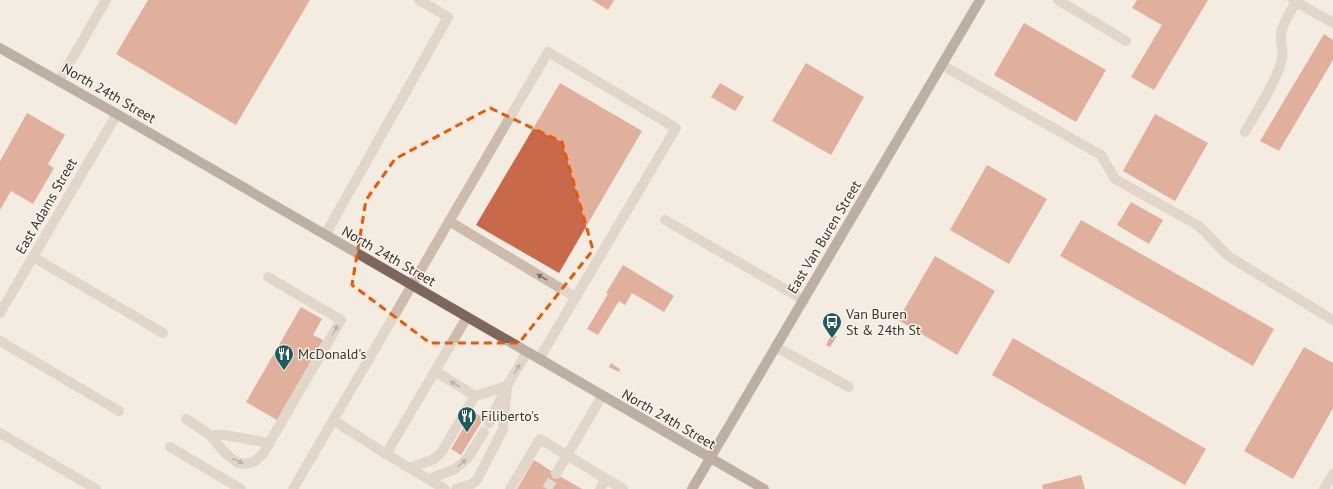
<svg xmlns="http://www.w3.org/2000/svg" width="1333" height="489" viewBox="0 0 1333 489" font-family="'PT Sans',sans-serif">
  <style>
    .building { fill: #c8694b }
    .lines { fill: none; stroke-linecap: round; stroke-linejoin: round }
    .minor-tunnel { stroke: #cfc6bd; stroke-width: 10; stroke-dasharray: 10 5; stroke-linecap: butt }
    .minor { stroke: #cdbbac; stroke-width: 10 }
    .major { stroke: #7d675c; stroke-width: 10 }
    .oneway { fill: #7d6f65 }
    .marked { fill: none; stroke: #e8590c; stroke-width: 3; stroke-dasharray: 8 5; stroke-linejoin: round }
    .labels { text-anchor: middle; stroke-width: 3; stroke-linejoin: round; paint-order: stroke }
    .street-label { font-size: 14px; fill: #3b302b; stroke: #fbf5ee }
    .poi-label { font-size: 14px; fill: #3b302b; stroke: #fbf5ee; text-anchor: start }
  </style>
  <rect width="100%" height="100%" fill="#f4ebe1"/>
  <g class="building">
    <polygon points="148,0 310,0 236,125 116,54"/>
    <polygon points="592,0 614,0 608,10"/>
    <polygon points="1137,0 1208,0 1154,90 1131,77 1162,25 1132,8"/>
    <polygon points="1024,23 1106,70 1076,122 994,75"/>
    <polygon points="1324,34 1333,40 1333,60 1279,151 1260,141"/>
    <polygon points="806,63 864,97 831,155 772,121"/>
    <polygon points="560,83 642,131 559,273 476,225"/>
    <polygon points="720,83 744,97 735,111 711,97"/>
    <polygon points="27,113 65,135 48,164 54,168 33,204 11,191 0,210 0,161"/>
    <polygon points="1155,114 1208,143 1175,201 1123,171"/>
    <polygon points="987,165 1047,199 1009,264 950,230"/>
    <polygon points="1131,202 1163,220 1149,244 1117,225"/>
    <polygon points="1081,220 1274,329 1253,366 1060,256"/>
    <polygon points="935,256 995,291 957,355 898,320"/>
    <polygon points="623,265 674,296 664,312 632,293 625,305 619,301 598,335 587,329 608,294 606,293"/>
    <polygon points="301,307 322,319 313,335 323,340 277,420 246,402"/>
    <polygon points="837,336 830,347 826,345 830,337"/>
    <polygon points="1013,338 1206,449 1185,485 992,375"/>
    <polygon points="1304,347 1333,363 1333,408 1293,479 1244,451"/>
    <polygon points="611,363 620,369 619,372 609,367"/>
    <polygon points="473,412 484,418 461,455 451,449"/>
    <polygon points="534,460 556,474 582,489 517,489"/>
    <polygon points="1081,475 1085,489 1043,489 1042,485"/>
  </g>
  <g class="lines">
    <polyline class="minor-tunnel" points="547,489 556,474"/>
    <g class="minor">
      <polyline points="1058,0 1126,41"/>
      <polyline points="1293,0 1333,23"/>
      <polyline points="942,65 1101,155 1115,179 1199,226 1228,256 1333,320"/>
      <polyline points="59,81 106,0"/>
      <path d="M1245,132C1257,110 1273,88 1281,63C1285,53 1280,43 1281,33C1283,22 1291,11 1296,2"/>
      <polyline points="665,220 804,300"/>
      <polyline points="449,221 575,297"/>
      <polyline points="325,235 448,17 419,0"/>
      <polyline points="33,257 163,333"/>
      <polyline points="0,313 117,114"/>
      <polyline points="0,341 119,411"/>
      <polyline points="776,347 849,387"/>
      <polyline points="435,371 475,396"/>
      <polyline points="467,409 475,396 507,386"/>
      <polyline points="186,419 210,435 225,453 238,463 246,464 255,461 263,454 275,433 341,320 268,277"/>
      <polyline points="333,420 386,454"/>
      <polyline points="489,423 507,386 527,352"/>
      <polyline points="0,433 96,489"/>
      <polyline points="210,435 224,435 270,443"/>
      <polyline points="170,447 241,489"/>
      <polyline points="410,468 434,459 441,453 461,419"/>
      <polyline points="556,474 602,396"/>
      <polyline points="429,479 455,469 467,459 484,432"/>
      <polyline points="293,489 548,52 676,128 539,359"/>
      <polyline points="445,489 386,454 467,317"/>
      <polyline points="456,489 472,484 477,480 503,429 507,386"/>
      <polyline points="510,489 540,439 623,489"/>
      <polyline points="600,489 606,479"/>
      <polyline points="1324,489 1333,474"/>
    </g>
    <g class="major">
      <polyline points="0,48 117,114 764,489"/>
      <polyline points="692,489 980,0"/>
    </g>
  </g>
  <defs><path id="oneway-solid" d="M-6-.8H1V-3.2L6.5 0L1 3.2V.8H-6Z"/></defs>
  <g class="oneway">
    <use href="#oneway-solid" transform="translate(542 277) rotate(-149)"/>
    <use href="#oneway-solid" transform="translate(335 330) rotate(-60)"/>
    <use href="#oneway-solid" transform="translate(517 369) rotate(-59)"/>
    <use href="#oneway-solid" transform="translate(455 384) rotate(-149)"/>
    <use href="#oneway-solid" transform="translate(238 461) rotate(25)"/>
    <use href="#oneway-solid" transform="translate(462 463) rotate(-42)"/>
  </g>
  <path d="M0 0H1333V489H0ZM490,108L562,142L593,250L519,343H430L352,285L366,200L395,159Z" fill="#f4ebe1" fill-opacity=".55" fill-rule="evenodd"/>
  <path class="marked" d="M490,108L562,142L593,250L519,343H430L352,285L366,200L395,159Z"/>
  <defs>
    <g id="bus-pin" transform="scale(1)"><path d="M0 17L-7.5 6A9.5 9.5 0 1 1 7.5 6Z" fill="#1f5a5e" stroke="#fbf5ee"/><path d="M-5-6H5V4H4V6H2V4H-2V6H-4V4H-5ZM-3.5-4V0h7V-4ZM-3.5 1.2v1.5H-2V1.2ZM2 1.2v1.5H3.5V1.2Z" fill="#fff"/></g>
    <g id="restaurant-pin" transform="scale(1)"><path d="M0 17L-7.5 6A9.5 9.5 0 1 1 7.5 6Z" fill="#1f5a5e" stroke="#fbf5ee"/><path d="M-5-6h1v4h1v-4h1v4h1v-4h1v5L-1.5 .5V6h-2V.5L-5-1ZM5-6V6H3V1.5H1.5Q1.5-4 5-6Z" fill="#fff"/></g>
  </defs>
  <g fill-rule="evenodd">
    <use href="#bus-pin" x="832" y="322"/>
    <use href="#restaurant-pin" x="284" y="354"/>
    <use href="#restaurant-pin" x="467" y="416"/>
  </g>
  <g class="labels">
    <g class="street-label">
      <text transform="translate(109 93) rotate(30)" y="5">North 24th Street</text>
      <text transform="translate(46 206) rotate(-60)" y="5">East Adams Street</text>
      <text transform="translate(824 237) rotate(-59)" y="5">East Van Buren Street</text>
      <text transform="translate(389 256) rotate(30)" y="5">North 24th Street</text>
      <text transform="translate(669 419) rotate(30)" y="5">North 24th Street</text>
    </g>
    <g class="poi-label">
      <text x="846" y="319">Van Buren<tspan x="846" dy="16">St &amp; 24th St</tspan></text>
      <text x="298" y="359">McDonald's</text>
      <text x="481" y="421">Filiberto's</text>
    </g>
  </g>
</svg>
